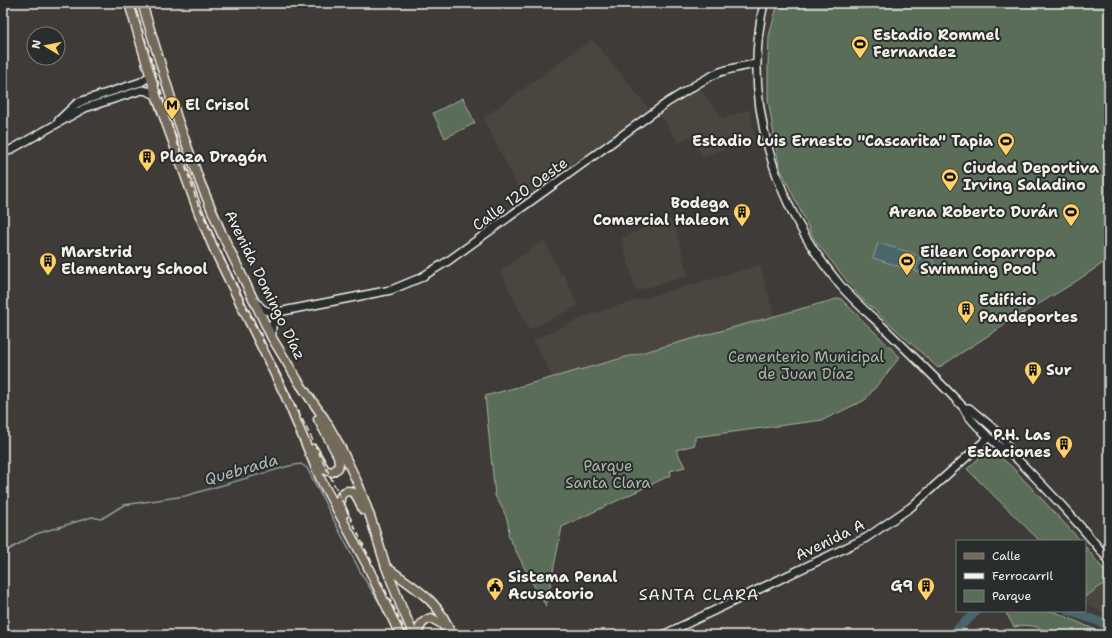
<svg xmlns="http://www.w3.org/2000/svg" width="1112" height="638" viewBox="0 0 1112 638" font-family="'Shantell Sans',sans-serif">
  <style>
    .built { fill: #4c4541 }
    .green { fill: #5a6d58; stroke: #a7afa0 }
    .water { fill: #48666b; stroke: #8d9e9d }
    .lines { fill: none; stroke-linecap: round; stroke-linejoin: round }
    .stream { stroke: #8d9e9d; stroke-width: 1.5 }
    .river { stroke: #48666b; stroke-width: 9 }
    .secondary-casing { stroke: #f4f1e8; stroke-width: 10 }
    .primary-casing { stroke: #f4f1e8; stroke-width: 11 }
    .secondary { stroke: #2a2d2e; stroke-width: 7 }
    .primary { stroke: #736b5a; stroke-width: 8 }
    .rail { stroke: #f4f1e8; stroke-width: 1.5; stroke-dasharray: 6 3; stroke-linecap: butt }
    .labels { text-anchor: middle; stroke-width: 4; stroke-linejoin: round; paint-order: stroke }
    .poi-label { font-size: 15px; font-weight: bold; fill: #f4f1e8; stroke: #2a2d2e; text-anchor: start }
    .street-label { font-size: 15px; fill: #f4f1e8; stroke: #2a2d2e }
    .park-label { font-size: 15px; fill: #afb6a7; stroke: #2a2d2e }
    .water-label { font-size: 16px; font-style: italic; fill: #afb9b6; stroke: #2a2d2e }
    .neighbourhood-label { font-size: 16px; letter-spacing: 1px; fill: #f4f1e8; stroke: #2a2d2e }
  </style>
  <rect width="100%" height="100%" fill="#3e3b39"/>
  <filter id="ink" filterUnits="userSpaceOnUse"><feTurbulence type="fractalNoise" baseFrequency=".025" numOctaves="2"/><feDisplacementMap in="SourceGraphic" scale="8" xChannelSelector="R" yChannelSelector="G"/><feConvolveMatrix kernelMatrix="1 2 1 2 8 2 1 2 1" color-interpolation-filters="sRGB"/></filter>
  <g filter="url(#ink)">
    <g class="built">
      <polygon points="592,39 649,109 524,199 483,118"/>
      <polygon points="700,88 723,119 750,109 755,140 703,156 689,137 679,143 660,115 686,96"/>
      <polygon points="669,218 676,229 688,276 636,291 621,238"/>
      <polygon points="544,240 561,275 564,274 578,306 529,330 500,271"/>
      <polygon points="760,265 774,317 553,378 533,340 584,317 610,308"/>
      <polygon points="1109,580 1109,615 1096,610 1095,608 1085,604 1085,597"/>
    </g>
    <g class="green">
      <polygon points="778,3 1109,3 1109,259 1072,284 1017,317 938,368 858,295 814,239 779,166 768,99 768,64 769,36"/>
      <polygon points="463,98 475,123 445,138 433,113"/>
      <path d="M840,298L900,357L865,400L823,420L695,437V445L676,450L685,467L670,471L671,475L562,527L546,606L530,579L508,535C511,522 502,507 495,496L485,396Z"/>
      <polygon points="988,450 993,451 1011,466 1081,541 1040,541 967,469"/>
      <polygon points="1085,546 1109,577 1109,580 1085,597"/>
      <path d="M1005,611H1053L1107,635C1095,635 1070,637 1060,635C1041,630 1034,622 1014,627Z"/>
    </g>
    <g class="water">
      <polygon points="878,243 915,254 910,270 873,258"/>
      <polygon points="920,257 934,261 930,276 915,271"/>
    </g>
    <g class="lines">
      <polyline class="stream" points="3,553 36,534 92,517 101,519 124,505 185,496 289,466 301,464 307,468 362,575 381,605 395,634"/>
      <g class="river">
        <polyline points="1069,611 1109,625"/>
        <polyline points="951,635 977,611"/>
      </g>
      <g class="secondary-casing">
        <g id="secondary">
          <path d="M764,3C742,99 774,204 836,280C849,297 867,312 883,327C910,353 938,380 964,408C967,419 992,440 1001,448C1005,451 1009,451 1012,454C1046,488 1080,523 1109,561"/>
          <polyline points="59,120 76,104 82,101 141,82 150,76"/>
          <polyline points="3,154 85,108 142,90 147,91 156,95"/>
          <path d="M258,304C264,313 272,312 283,311L391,290L420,278L448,261L668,102C685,92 701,80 720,72C732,68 744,66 756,64"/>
          <path d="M272,338C271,326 272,317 283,311"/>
          <path d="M964,408H969C983,420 1004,434 1010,452"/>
          <polyline points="663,635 866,538 911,507 989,437"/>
        </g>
      </g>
      <g class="primary-casing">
        <g id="primary">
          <polyline points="129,3 156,95 198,211 214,249 285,395 321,480 367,565 400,635"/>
          <polyline points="142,3 177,118 200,182 221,232 272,338 300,384 324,418 340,446 359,486 371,519 386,567 401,606 414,635"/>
          <polyline points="313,449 325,470 332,472 338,468 339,463 338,456 318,419"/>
          <path d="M344,514C342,510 339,505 340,499C341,492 348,489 354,493C358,497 361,505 363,510"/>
          <path d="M386,567C412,586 442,602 451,635"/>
          <path d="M418,635C419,626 422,621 431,618L442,624L446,630"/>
        </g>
      </g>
      <use href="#secondary" class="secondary"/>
      <use href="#primary" class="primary"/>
      <polyline class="rail" points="134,3 173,130 198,204 256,327 318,451 407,635"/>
    </g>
  </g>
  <defs>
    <g id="stadium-pin" transform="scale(0.9)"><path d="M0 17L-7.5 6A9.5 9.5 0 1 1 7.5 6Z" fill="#ffd166" stroke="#2a2d2e"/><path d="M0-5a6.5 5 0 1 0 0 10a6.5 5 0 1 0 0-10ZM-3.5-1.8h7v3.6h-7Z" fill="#111"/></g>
    <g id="metro-pin" transform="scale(0.9)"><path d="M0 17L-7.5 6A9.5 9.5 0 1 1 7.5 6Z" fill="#ffd166" stroke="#2a2d2e"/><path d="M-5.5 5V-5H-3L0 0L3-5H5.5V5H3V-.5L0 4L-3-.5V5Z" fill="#111"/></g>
    <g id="building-pin" transform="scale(0.9)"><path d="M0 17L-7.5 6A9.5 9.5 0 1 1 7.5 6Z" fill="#ffd166" stroke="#2a2d2e"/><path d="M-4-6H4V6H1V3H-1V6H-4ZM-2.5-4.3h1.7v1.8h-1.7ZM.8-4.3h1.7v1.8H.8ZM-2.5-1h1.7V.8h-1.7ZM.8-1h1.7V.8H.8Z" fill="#111"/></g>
    <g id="civic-pin" transform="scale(0.9)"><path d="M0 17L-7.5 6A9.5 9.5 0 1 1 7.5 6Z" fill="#ffd166" stroke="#2a2d2e"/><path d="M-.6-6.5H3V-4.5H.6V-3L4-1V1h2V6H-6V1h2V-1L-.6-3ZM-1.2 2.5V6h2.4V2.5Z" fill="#111"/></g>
  </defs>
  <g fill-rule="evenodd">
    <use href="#stadium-pin" x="860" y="44"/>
    <use href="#metro-pin" x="172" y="105"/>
    <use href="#stadium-pin" x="1006" y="141"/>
    <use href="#building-pin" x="147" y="157"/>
    <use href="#stadium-pin" x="950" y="177"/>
    <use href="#building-pin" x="742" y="212"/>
    <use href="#stadium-pin" x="1071" y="212"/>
    <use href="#building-pin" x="48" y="261"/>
    <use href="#stadium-pin" x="907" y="261"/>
    <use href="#building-pin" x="966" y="309"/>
    <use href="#building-pin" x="1033" y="370"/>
    <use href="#building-pin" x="1064" y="444"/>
    <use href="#civic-pin" x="495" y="586"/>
    <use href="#building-pin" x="926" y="586"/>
  </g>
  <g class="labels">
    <g class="poi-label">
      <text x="873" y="40">Estadio Rommel<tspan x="873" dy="17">Fernandez</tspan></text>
      <text x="185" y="110">El Crisol</text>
      <text x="993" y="146" text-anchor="end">Estadio Luis Ernesto "Cascarita" Tapia</text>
      <text x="160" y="162">Plaza Dragón</text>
      <text x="963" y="173">Ciudad Deportiva<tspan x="963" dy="17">Irving Saladino</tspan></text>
      <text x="729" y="208" text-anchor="end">Bodega<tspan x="729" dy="17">Comercial Haleon</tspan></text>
      <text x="1058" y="217" text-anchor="end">Arena Roberto Durán</text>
      <text x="61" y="257">Marstrid<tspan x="61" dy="17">Elementary School</tspan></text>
      <text x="920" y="257">Eileen Coparropa<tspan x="920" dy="17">Swimming Pool</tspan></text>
      <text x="979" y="305">Edificio<tspan x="979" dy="17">Pandeportes</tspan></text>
      <text x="1046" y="375">Sur</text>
      <text x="1051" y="440" text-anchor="end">P.H. Las<tspan x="1051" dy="17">Estaciones</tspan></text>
      <text x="508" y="582">Sistema Penal<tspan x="508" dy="17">Acusatorio</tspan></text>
      <text x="913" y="591" text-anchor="end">G9</text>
    </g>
    <g class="street-label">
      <text transform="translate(520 194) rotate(-36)" y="5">Calle 120 Oeste</text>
      <text transform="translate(265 285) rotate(64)" y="5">Avenida Domingo Díaz</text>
      <text transform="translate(830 540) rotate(-26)" y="5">Avenida A</text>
    </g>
    <g class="park-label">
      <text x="806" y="362">Cementerio Municipal<tspan x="806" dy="17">de Juan Díaz</tspan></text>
      <text x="608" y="471">Parque<tspan x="608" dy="17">Santa Clara</tspan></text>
    </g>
    <g class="water-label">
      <text transform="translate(241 469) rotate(-16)" y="6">Quebrada</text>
    </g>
    <g class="neighbourhood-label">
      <text x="699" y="600">SANTA CLARA</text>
    </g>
  </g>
  <rect width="1112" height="638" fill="none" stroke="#2a2d2e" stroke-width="16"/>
  <rect x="8" y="8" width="1096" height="622" fill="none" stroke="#f4f1e8" stroke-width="1.5" filter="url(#ink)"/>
  <rect x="956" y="540" width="130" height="72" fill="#2a2d2e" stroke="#7b7b78"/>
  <rect x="964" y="553" width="20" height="6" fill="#736b5a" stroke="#7b7b78"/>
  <text x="992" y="560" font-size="12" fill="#f4f1e8">Calle</text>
  <rect x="964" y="573" width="20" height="6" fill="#f4f1e8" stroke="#7b7b78"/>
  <text x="992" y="580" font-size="12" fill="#f4f1e8">Ferrocarril</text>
  <rect x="964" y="590" width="20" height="12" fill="#5a6d58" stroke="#7b7b78"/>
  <text x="992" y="600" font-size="12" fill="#f4f1e8">Parque</text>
  <g transform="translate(46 46) rotate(280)"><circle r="19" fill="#2a2d2e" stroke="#7b7b78"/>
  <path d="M0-3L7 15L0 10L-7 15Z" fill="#ffd166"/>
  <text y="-6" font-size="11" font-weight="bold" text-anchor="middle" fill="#f4f1e8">N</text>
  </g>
</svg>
